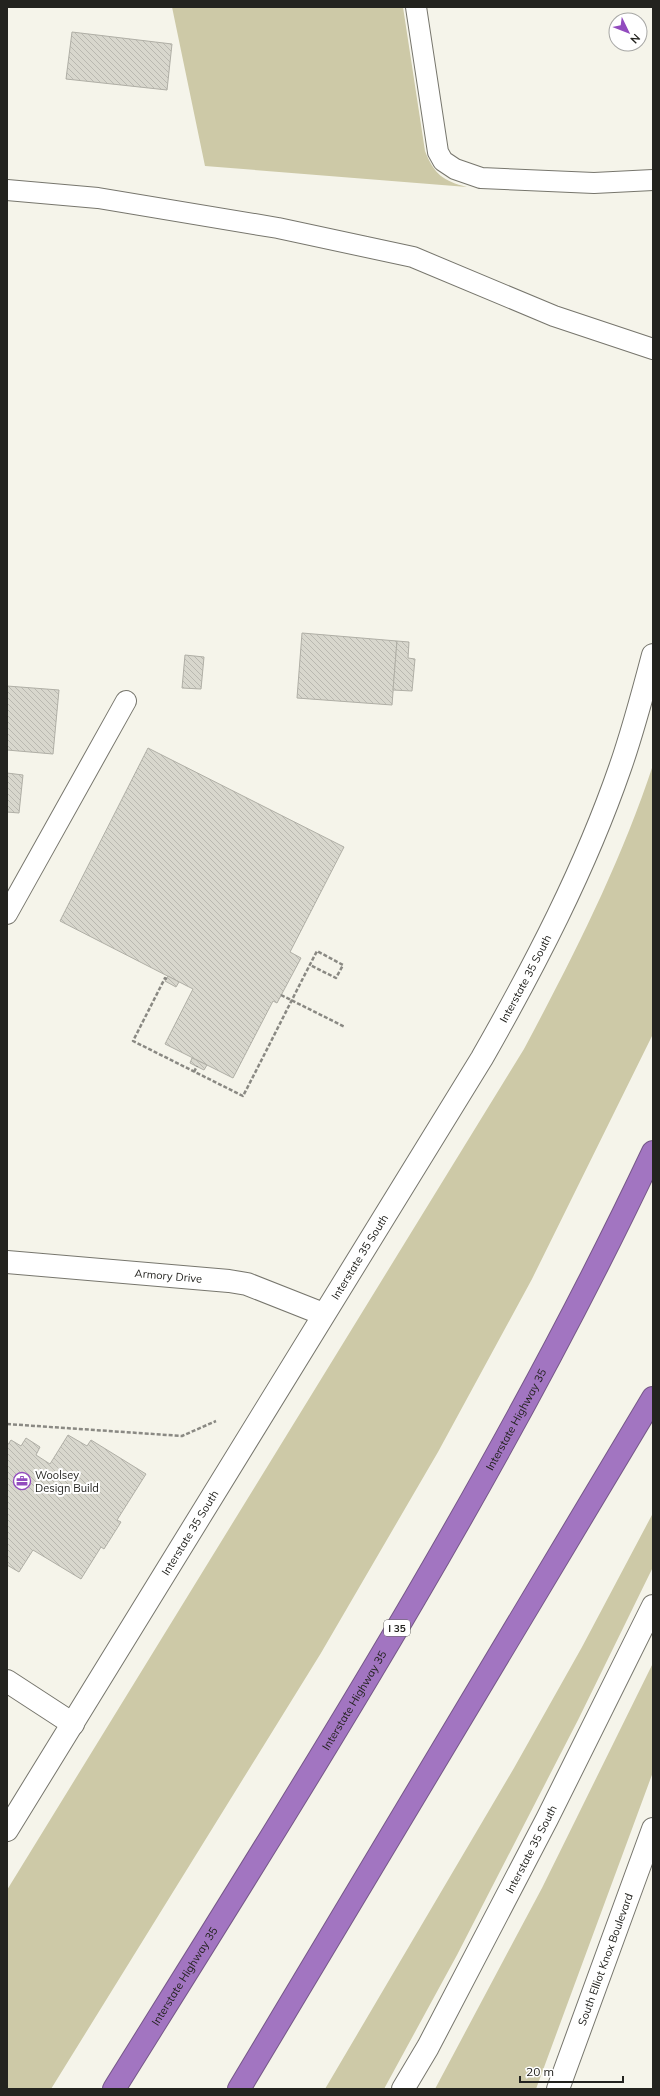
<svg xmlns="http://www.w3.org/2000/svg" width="660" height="2096" viewBox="0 0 660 2096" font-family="Mulish,sans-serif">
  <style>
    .green { fill: #cdc9a7 }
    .building { fill: url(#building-back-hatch); stroke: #b0afa6 }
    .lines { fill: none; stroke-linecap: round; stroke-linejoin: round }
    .lane-casing { stroke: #77766d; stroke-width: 22 }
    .street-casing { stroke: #77766d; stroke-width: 24 }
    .secondary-casing { stroke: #77766d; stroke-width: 24 }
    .highway-casing { stroke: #765888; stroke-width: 24 }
    .path { stroke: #8a8983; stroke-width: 2.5; stroke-dasharray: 4 2; stroke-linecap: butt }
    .lane { stroke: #fff; stroke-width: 20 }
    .street { stroke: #fff; stroke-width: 22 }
    .secondary { stroke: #fff; stroke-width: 22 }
    .highway { stroke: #a275c1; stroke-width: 22 }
    .labels { text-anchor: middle; stroke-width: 4; stroke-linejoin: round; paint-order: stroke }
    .shield { fill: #fff; stroke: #656562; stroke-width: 1 }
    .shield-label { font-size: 10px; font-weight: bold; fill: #23231f }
    .street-label { font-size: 11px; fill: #23231f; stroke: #fff }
    .poi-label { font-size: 11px; fill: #23231f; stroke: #fff; text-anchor: start }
  </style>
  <defs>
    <pattern id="building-back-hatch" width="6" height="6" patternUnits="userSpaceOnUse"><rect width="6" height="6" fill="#d8d7cd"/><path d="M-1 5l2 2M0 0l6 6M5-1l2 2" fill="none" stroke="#b9b8b0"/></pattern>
  </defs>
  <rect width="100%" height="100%" fill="#f5f4ea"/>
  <g class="green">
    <path d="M172,7H403L425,151C434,174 443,181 467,187L205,166Z"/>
    <path d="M653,765V1034L532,1279L438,1452L321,1653L51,2089H7V1890L524,1049C573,957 620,865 653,765Z"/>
    <polygon points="653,1513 653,1567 578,1720 457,1955 384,2089 325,2089 514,1768 582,1647"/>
    <polygon points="653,1663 653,1772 536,2089 435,2089 542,1888"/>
  </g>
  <g class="building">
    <polygon points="72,32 172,44 167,90 66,79"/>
    <polygon points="302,633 397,641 392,705 297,698"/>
    <polygon points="397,641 409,642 408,658 415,659 412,691 393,690"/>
    <polygon points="185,655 204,657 201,689 182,688"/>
    <polygon points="7,686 59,690 53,754 7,750"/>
    <polygon points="148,748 344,847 290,952 301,958 277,1003 273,1001 233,1078 165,1044 193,989 60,921"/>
    <polygon points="7,773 23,775 19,813 7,812"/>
    <polygon points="168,976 179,982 176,987 165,981"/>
    <polygon points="192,1058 207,1065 204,1070 190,1063"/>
    <polygon points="68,1435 87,1446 91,1440 146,1474 117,1520 121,1522 104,1549 101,1547 81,1579 33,1550 19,1572 7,1565 7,1446 11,1440 21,1446 26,1438 40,1447 36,1455 50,1464"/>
  </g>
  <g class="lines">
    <g class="lane-casing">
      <g id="lane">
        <polyline points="416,7 438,152 443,161 455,169 481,178 594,183 653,180"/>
        <polyline points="7,190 98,198 278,228 413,257 554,316 653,349"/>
        <polyline points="7,914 126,701"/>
      </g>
    </g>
    <g class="street-casing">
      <g id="street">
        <path id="s1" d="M7,1262L229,1281L247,1284L323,1314"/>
      </g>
    </g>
    <g class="secondary-casing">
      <g id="secondary">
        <polyline points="7,1681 73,1724"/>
        <path id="s2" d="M7,1830L482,1058C535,965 585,869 620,768C633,731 643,693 653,655"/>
        <path id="s3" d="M403,2089L428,2047L547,1819L653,1606"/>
        <path id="s4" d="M558,2089L653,1829"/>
      </g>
    </g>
    <g class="highway-casing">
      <g id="highway">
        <path id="s5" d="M114,2089C305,1783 499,1478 653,1152"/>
        <polyline points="239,2089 653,1398"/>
      </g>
    </g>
    <g class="path">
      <path d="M167,979L165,978L133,1041L243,1096C268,1048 292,999 317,951L343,965L336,978L310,965"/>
      <polyline points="281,995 345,1027"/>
      <polyline points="194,1072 197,1066"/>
      <polyline points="7,1424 182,1436 216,1421"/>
    </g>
    <use href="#lane" class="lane"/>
    <use href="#street" class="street"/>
    <use href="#secondary" class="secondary"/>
    <use href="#highway" class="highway"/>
  </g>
  <defs>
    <g id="office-ring" transform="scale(0.9)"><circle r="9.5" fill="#fff" stroke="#924bbe" stroke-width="1.5"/><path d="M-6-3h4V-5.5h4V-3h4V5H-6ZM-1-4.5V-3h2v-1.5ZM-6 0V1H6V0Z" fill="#924bbe"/></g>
  </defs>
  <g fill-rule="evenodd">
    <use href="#office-ring" x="22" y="1481"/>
  </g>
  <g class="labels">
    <rect class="shield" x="384" y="1620" width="26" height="16" rx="3"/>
    <g class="shield-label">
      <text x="397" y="1632">I 35</text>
    </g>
    <g class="street-label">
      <text dy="4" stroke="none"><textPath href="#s2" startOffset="997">Interstate 35 South</textPath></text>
      <text dy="4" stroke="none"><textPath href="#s2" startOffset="673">Interstate 35 South</textPath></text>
      <text dy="4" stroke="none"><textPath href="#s1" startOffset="162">Armory Drive</textPath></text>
      <text dy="4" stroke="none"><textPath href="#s5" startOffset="781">Interstate Highway 35</textPath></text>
      <text dy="4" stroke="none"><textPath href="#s2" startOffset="349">Interstate 35 South</textPath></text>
      <text dy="4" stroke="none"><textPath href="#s5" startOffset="457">Interstate Highway 35</textPath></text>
      <text dy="4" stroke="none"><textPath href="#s3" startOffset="272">Interstate 35 South</textPath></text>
      <text dy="4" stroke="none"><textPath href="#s4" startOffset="138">South Elliot Knox Boulevard</textPath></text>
      <text dy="4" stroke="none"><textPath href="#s5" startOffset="133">Interstate Highway 35</textPath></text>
    </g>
    <g class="poi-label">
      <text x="35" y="1479">Woolsey<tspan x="35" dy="13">Design Build</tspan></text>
    </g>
  </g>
  <rect width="660" height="2096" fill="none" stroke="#23231f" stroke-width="16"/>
  <g transform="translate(628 32) rotate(133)"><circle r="19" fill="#ffffff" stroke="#a7a7a5"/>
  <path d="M0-3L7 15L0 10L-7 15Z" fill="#924bbe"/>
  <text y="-6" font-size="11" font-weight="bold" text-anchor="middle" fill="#23231f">N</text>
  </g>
  <path d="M520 2076v6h103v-6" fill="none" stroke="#23231f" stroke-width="2"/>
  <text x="526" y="2076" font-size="12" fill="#23231f" stroke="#ffffff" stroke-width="3" paint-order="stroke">20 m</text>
</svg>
